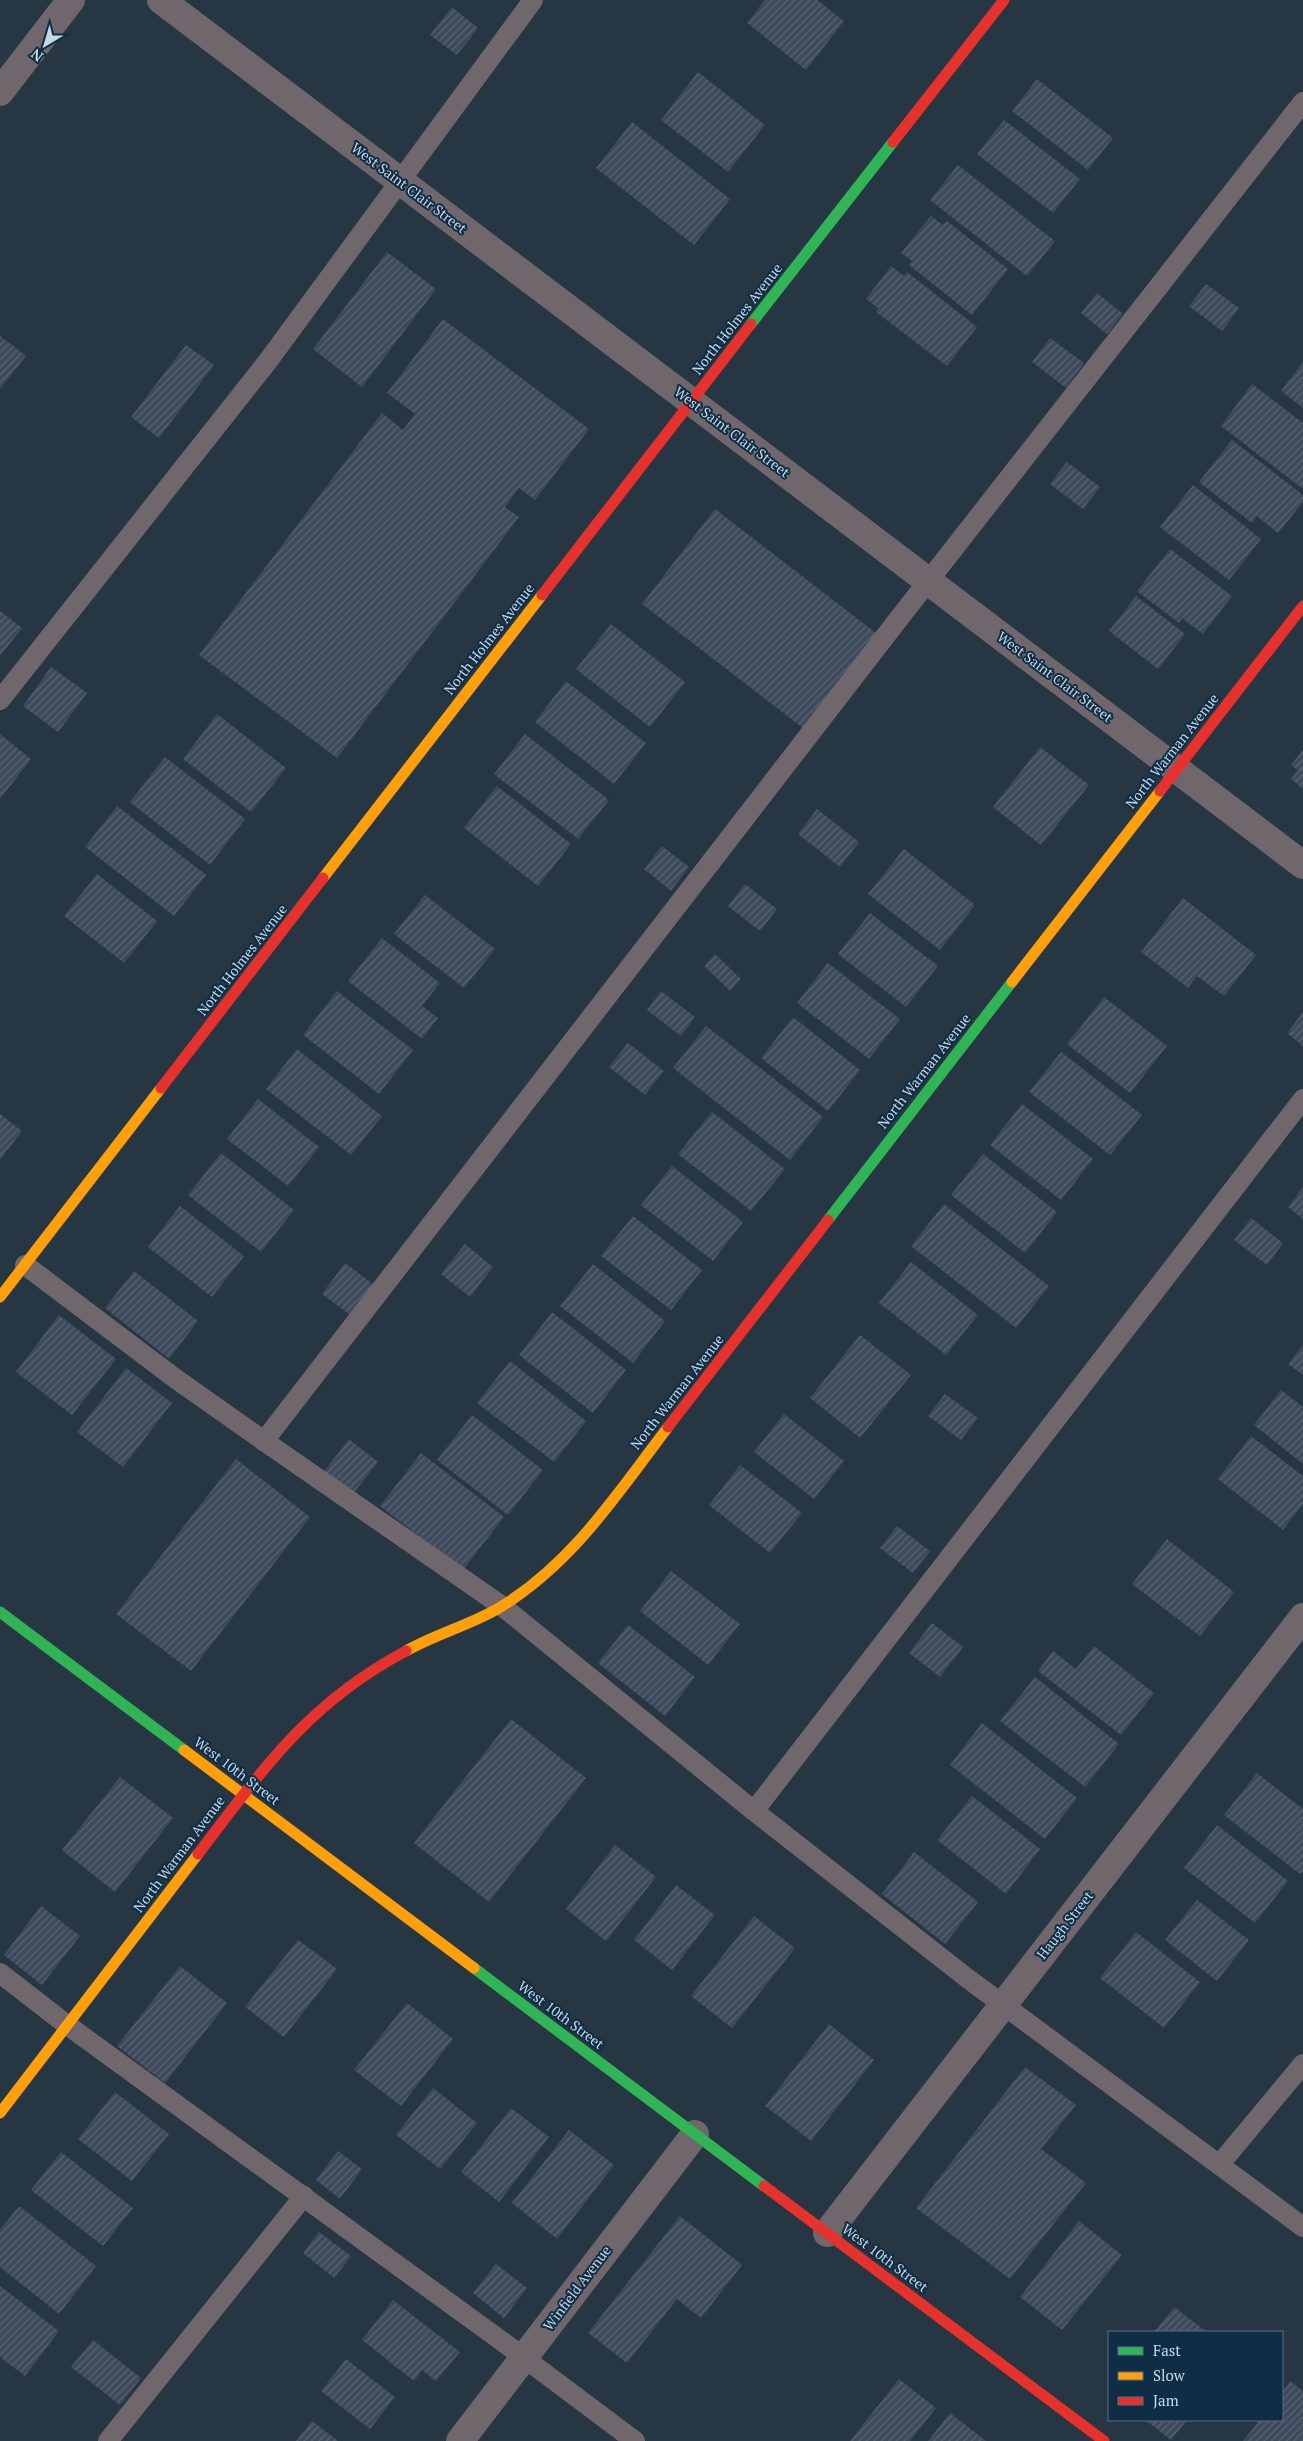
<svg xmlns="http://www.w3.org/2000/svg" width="1303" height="2441" viewBox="0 0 1303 2441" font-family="'PT Serif',serif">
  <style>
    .building { fill: url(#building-hatch) }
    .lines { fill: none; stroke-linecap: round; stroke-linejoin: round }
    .lane { stroke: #70676c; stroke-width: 20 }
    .street { stroke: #70676c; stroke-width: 28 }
    .fast { stroke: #30b455; stroke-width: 11 }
    .slow { stroke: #ff9f0a; stroke-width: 11 }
    .jam { stroke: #e5322d; stroke-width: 11 }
    .labels { text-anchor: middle; stroke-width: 4; stroke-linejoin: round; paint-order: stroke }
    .street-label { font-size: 14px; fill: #c7d8e7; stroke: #0f2d44 }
  </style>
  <defs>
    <pattern id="building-hatch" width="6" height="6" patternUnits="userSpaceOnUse" patternTransform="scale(1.25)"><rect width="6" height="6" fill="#3d4a5b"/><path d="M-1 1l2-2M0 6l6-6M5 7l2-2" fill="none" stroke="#586373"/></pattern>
  </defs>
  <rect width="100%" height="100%" fill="#263642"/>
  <g class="building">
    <polygon points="765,0 817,0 844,21 806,70 747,23"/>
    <polygon points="452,7 478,28 457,55 430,35"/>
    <polygon points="698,72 765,125 728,172 661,120"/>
    <polygon points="1037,79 1113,138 1088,170 1012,111"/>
    <polygon points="1004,120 1080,179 1053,213 977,154"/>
    <polygon points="632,122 730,199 694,245 596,168"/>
    <polygon points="958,165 1055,241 1027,276 930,200"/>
    <polygon points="931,216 943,225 947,221 1008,269 972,315 909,265 912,261 901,253"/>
    <polygon points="387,252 436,289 362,387 313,349"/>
    <polygon points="891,266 904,276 907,272 977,327 947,366 876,312 878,308 866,299"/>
    <polygon points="1206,284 1239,308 1222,331 1189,306"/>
    <polygon points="1097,293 1123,314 1107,334 1081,313"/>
    <polygon points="443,319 589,429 535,500 519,488 505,507 519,517 337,758 199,655 382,413 403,430 415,414 387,393"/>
    <polygon points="0,336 26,356 0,389"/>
    <polygon points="1050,338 1084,363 1066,388 1032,362"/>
    <polygon points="186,345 214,365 159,438 131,417"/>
    <polygon points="1303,362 1303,408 1281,391"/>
    <polygon points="1252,384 1303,423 1303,489 1221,426"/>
    <polygon points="1232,440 1303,495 1303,502 1278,533 1257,516 1252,523 1199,482"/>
    <polygon points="1067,462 1100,487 1083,509 1050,484"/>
    <polygon points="1193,485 1261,539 1229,580 1160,527"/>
    <polygon points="715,509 876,633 803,728 642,604"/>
    <polygon points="1170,549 1232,596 1203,634 1182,618 1179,623 1137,591"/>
    <polygon points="1136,596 1185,634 1158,669 1109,631"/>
    <polygon points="0,611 22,628 0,656"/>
    <polygon points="611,624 685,682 650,727 576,669"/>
    <polygon points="51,667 87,693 58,732 23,706"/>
    <polygon points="566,681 646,743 614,784 535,722"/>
    <polygon points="217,714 286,768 251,812 183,759"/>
    <polygon points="0,734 31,759 0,799"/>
    <polygon points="525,734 609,800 578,839 494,774"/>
    <polygon points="1040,747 1089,785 1041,845 993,807"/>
    <polygon points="1303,750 1303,789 1291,779 1298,770 1291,765"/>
    <polygon points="165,757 245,819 210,865 130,802"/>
    <polygon points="497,786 571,844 538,886 464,828"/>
    <polygon points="117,806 206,875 174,916 85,847"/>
    <polygon points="817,809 859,842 840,867 798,834"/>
    <polygon points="662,846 689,867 671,891 644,869"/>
    <polygon points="904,849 975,905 940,950 868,894"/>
    <polygon points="97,874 157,921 124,963 64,916"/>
    <polygon points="745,884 777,909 760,931 728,906"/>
    <polygon points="425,895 495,949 464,988 394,934"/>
    <polygon points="1183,898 1256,955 1224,996 1197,976 1188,988 1141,952"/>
    <polygon points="870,913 938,966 906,1007 838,954"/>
    <polygon points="382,938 440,983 422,1006 438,1018 422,1039 348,981"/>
    <polygon points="715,954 741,979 730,991 704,966"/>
    <polygon points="828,963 900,1019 869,1059 797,1003"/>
    <polygon points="337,991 413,1050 379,1094 303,1035"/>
    <polygon points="661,991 695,1017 681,1036 647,1010"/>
    <polygon points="1104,997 1167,1046 1130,1093 1067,1044"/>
    <polygon points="1303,1012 1303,1046 1287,1033"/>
    <polygon points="793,1017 860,1070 828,1111 761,1058"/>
    <polygon points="706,1026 823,1117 790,1160 673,1068"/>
    <polygon points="628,1043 664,1071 645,1095 609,1067"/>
    <polygon points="297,1049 382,1116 351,1155 266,1089"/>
    <polygon points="1061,1052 1142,1115 1110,1155 1029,1092"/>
    <polygon points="258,1099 319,1147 288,1186 227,1139"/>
    <polygon points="1022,1104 1093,1159 1061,1200 990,1145"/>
    <polygon points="712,1112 785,1169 751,1211 678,1154"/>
    <polygon points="0,1114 22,1131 0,1160"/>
    <polygon points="221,1153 294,1210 261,1252 188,1195"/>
    <polygon points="983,1154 1057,1212 1025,1253 951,1195"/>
    <polygon points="672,1166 743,1222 713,1261 641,1205"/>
    <polygon points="1303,1187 1303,1219 1288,1207"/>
    <polygon points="944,1204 1049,1286 1016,1328 911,1246"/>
    <polygon points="180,1206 244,1256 212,1297 148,1247"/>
    <polygon points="633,1216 702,1270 671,1310 601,1256"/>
    <polygon points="1251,1218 1283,1243 1267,1265 1234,1240"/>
    <polygon points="465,1244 493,1267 470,1297 441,1274"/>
    <polygon points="911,1262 978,1315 946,1355 879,1303"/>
    <polygon points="345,1263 373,1284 350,1315 322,1294"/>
    <polygon points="593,1264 665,1321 633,1363 560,1306"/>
    <polygon points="134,1271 198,1321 169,1359 105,1308"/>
    <polygon points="552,1312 626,1370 593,1413 519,1355"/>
    <polygon points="59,1315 116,1359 72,1415 16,1372"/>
    <polygon points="860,1335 911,1375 860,1438 810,1398"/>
    <polygon points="1303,1345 1303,1375 1288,1364"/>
    <polygon points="510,1361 586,1421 554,1462 477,1403"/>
    <polygon points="126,1368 172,1403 123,1467 77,1432"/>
    <polygon points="1281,1390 1303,1407 1303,1464 1254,1425"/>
    <polygon points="945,1394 978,1418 961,1440 928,1416"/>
    <polygon points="784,1414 844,1461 814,1499 754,1452"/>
    <polygon points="472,1415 543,1470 508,1515 437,1460"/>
    <polygon points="1251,1436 1303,1476 1303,1504 1283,1530 1218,1479"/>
    <polygon points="349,1439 378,1462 352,1495 324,1472"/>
    <polygon points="421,1453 504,1517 463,1570 380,1506"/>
    <polygon points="236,1459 310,1517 191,1671 116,1614"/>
    <polygon points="740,1465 802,1513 770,1553 709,1505"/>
    <polygon points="897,1526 930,1551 913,1573 880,1548"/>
    <polygon points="1167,1539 1234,1592 1200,1636 1132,1584"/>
    <polygon points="671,1571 740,1624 708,1665 640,1611"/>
    <polygon points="932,1623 963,1647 940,1677 909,1653"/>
    <polygon points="628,1625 695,1677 665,1716 598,1663"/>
    <polygon points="1094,1646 1154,1693 1121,1735 1038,1671 1053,1651 1076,1669"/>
    <polygon points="1035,1677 1119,1744 1085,1787 1000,1721"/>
    <polygon points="511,1719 586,1778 489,1902 414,1843"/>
    <polygon points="982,1723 1077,1798 1045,1839 950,1765"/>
    <polygon points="1257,1773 1303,1809 1303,1871 1300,1874 1224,1815"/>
    <polygon points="120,1777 173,1818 115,1892 62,1850"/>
    <polygon points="972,1796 1040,1849 1006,1894 937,1840"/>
    <polygon points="1217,1825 1288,1881 1255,1923 1184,1868"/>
    <polygon points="615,1845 656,1877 606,1941 566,1909"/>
    <polygon points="914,1852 978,1902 945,1944 882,1894"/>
    <polygon points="676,1885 715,1915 672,1970 634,1940"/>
    <polygon points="1197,1900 1249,1940 1217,1981 1165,1940"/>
    <polygon points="41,1906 80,1936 42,1985 4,1955"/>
    <polygon points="754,1916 795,1948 732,2028 691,1996"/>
    <polygon points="1136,1932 1200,1982 1164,2028 1100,1978"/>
    <polygon points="298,1940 337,1969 284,2037 245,2007"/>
    <polygon points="180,1966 227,2003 165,2083 117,2046"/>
    <polygon points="407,2003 453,2039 401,2106 354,2070"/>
    <polygon points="829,2024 874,2060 811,2141 765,2106"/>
    <polygon points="1025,2067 1076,2105 1041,2149 1086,2183 1010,2279 916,2208"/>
    <polygon points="433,2088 477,2123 440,2169 396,2135"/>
    <polygon points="115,2092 169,2134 132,2181 78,2139"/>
    <polygon points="511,2108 549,2137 499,2202 461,2172"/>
    <polygon points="569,2130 614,2165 557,2239 512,2203"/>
    <polygon points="338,2151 362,2169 340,2199 316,2180"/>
    <polygon points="61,2152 133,2208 103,2246 31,2190"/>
    <polygon points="19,2206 96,2266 59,2314 0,2267 0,2230"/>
    <polygon points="680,2216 742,2265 701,2318 677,2299 627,2363 588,2333"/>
    <polygon points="1079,2221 1122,2255 1062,2330 1020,2297"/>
    <polygon points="319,2232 351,2256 334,2278 303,2253"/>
    <polygon points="496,2264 527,2288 504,2318 473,2293"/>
    <polygon points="0,2286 59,2331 25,2376 0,2357"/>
    <polygon points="393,2300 460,2352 436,2381 422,2370 414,2381 362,2340"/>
    <polygon points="1174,2307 1207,2332 1154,2332"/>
    <polygon points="93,2340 141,2378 120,2405 71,2367"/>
    <polygon points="346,2359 395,2397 370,2429 321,2391"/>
    <polygon points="899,2379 936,2408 910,2441 850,2441"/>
    <polygon points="1290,2381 1303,2391 1303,2441 1243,2441 1260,2420 1282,2420 1282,2392"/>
    <polygon points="950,2413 986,2441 928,2441"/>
    <polygon points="1145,2420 1187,2420 1171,2440"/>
    <polygon points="312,2421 338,2441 296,2441"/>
  </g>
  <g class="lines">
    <g class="lane">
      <polyline points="1303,102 897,621 264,1441 502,1606 754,1811 1303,1099"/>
      <polyline points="0,700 268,361 533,0"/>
      <polyline points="25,1265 176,1379 264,1441"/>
      <polyline points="754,1811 967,1978 1303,2227"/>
      <polyline points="0,1973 67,2025 503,2342 635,2441"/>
      <polyline points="1219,2165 1303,2064"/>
      <polyline points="108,2441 304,2196"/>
    </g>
    <g class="street">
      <polyline points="161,0 1303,865"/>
      <polyline points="0,92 71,0"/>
      <polyline points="827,2233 1303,1617"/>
      <polyline points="460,2441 695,2134"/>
    </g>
    <g class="fast">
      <polyline points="751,324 893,142"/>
      <polyline points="828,1220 1012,982"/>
      <polyline points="0,1612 184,1750"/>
      <polyline points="474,1968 764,2186"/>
    </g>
    <g class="slow">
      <polyline points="323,878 542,595"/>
      <polyline points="1012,982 1160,791"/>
      <polyline points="0,1297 161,1088"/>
      <path d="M406,1651C436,1634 470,1625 499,1608C572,1564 618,1493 668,1427"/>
      <polyline points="184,1750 474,1968"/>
      <polyline points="0,2113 198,1854"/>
    </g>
    <g class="jam">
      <polyline points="893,142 1004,0"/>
      <polyline points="542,595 751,324"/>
      <polyline points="1160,791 1303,606"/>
      <polyline points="161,1088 323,878"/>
      <polyline points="668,1427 828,1220"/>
      <path d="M198,1854C263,1769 308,1703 406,1651"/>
      <polyline points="764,2186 1104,2441"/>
    </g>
  </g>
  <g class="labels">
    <g class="street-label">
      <text transform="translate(409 188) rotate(37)" y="5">West Saint Clair Street</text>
      <text transform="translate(737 319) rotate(-52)" y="5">North Holmes Avenue</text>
      <text transform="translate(732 432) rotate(37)" y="5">West Saint Clair Street</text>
      <text transform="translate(489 639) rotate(-52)" y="5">North Holmes Avenue</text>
      <text transform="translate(1055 677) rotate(37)" y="5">West Saint Clair Street</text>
      <text transform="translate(1172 751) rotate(-52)" y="5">North Warman Avenue</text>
      <text transform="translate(242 960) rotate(-52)" y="5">North Holmes Avenue</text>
      <text transform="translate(924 1071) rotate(-52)" y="5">North Warman Avenue</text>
      <text transform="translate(677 1392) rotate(-52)" y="5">North Warman Avenue</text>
      <text transform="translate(237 1771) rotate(37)" y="5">West 10th Street</text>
      <text transform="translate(179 1854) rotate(-53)" y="5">North Warman Avenue</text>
      <text transform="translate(1065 1925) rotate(-52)" y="5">Haugh Street</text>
      <text transform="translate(561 2015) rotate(37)" y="5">West 10th Street</text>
      <text transform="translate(885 2258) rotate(37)" y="5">West 10th Street</text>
      <text transform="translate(577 2288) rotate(-53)" y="5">Winfield Avenue</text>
    </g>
  </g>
  <rect x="1108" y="2331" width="175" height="90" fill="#0f2d44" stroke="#597185"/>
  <rect x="1118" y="2347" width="25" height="8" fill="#30b455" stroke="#597185"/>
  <text x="1153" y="2356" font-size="15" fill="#c7d8e7">Fast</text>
  <rect x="1118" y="2372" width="25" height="8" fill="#ff9f0a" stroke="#597185"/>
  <text x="1153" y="2381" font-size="15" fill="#c7d8e7">Slow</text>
  <rect x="1118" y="2397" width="25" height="8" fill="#e5322d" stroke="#597185"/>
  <text x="1153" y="2406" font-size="15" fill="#c7d8e7">Jam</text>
  <g transform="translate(45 45) rotate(218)" stroke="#0f2d44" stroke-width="4" paint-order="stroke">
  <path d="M0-4L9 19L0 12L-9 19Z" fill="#c7d8e7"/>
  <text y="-8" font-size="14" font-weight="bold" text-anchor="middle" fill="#c7d8e7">N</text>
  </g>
</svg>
